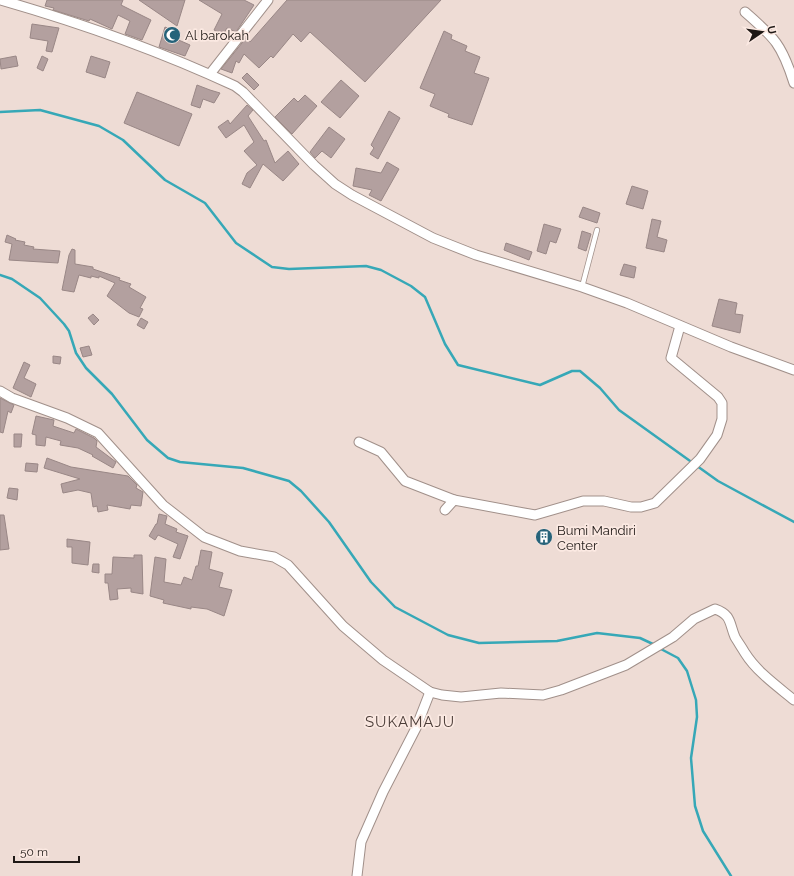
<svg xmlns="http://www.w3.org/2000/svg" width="794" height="876" viewBox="0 0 794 876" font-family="Raleway,sans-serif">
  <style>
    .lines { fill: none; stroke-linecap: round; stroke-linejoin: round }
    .stream { stroke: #36a8b7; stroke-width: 2.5 }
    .building { fill: #b3a09f; stroke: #998786 }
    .lane-casing { stroke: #a1908a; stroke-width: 6 }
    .street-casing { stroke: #a1908a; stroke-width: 11 }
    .lane { stroke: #fff; stroke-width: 4.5 }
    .street { stroke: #fff; stroke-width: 9 }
    .labels { text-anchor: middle; stroke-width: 3.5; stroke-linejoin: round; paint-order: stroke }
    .poi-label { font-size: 13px; fill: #1f1916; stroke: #fbe9e2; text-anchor: start }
    .quarter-label { font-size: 15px; letter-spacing: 1px; fill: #4b3d38; stroke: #fbe9e2 }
  </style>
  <rect width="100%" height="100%" fill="#eedcd5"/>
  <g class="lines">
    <g class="stream">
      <polyline points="0,112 40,110 99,126 123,140 165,180 205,203 236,243 272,267 289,269 366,266 381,270 411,286 425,297 445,344 458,365 540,385 572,371 580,371 600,388 619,410 718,481 794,522"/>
      <polyline points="0,275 12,279 40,298 64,324 69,331 76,353 86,368 112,394 147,440 168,458 180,462 243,468 289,481 301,491 329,522 371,582 395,607 448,635 479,643 557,641 597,633 640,638 655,645"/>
      <polyline points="659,648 678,658 687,671 696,700 697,717 691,758 695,806 703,831 731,876"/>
    </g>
  </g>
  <g class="building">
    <polygon points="47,0 123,0 121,5 151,20 142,40 125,34 130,21 118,15 112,29 90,19 89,21 53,10 54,8 45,6"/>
    <polygon points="139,0 185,0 177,26"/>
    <polygon points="199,0 244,0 254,5 236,32 227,28 223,35 214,30 222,14"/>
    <polygon points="287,0 441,0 365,82 310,32 301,42 293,34 273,58 271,56 259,68 244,54 239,63 236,61 232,73 221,69 246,38 250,42"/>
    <polygon points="32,24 59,28 52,52 46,51 48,41 30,38"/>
    <polygon points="165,27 176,32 174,38 190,45 185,56 159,47"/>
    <polygon points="444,31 452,35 451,39 467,46 465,51 480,57 474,73 489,78 472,125 448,117 449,114 430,106 435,94 420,88"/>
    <polygon points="16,56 18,66 1,69 0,59"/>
    <polygon points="42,56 48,59 43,71 37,68"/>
    <polygon points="91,56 110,62 105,78 86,72"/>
    <polygon points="247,73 259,85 254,90 242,78"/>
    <polygon points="341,80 359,96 340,118 321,102"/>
    <polygon points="197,85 210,90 220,93 214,103 203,99 200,108 191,105"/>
    <polygon points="137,92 192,114 179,146 124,123"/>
    <polygon points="305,95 317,106 292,134 275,117 294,98 298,102"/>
    <polygon points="247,105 253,110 248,116 264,141 266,140 275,163 288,151 299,164 283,181 263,164 250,188 242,184 247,173 257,165 244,151 254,142 244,125 226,138 218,127 228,120 230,124"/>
    <polygon points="389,111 400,118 378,159 370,154 374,148 371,145"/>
    <polygon points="329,127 345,139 331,158 322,151 315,158 310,152"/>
    <polygon points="387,162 399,169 381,201 369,195 372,190 353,186 356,168 381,173"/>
    <polygon points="632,186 648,191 643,209 626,204"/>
    <polygon points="583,207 600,213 597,223 579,217"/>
    <polygon points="652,219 661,221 657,237 667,240 664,252 646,248"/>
    <polygon points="544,224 561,229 556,243 550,241 546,254 537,251"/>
    <polygon points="582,231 591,234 586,251 578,248"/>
    <polygon points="7,235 16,239 15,240 25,242 24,245 34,247 33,249 60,251 58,263 9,260 12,244 5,242"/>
    <polygon points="506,243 532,252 529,260 504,250"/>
    <polygon points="72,249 75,250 75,264 93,267 93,269 120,278 119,280 131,284 129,287 146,297 140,308 143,309 139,317 129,313 107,296 115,283 99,276 99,278 91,276 91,278 79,275 74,292 62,290 69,255"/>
    <polygon points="624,264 636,267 634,278 620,275"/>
    <polygon points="719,299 737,303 735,314 743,315 740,333 712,326"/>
    <polygon points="93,314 99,320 94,325 88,318"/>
    <polygon points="141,318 148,322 144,329 137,325"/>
    <polygon points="89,346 92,355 83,357 80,348"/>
    <polygon points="53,356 61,357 60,364 53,363"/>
    <polygon points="24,362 30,365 24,378 36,384 31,397 13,388"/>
    <polygon points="0,398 14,405 11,413 8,411 3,433 0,432"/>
    <polygon points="36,416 54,420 53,426 74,433 76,429 94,438 97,441 96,447 116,462 113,468 92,456 93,455 78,448 60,445 61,441 46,437 45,446 36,445 36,435 32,434"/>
    <polygon points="14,434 22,434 21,447 14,447"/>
    <polygon points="47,458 71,467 128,476 137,485 136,488 143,492 141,506 131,505 130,509 107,505 108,510 98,512 97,506 93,507 91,493 78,490 63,493 61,484 80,479 44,468"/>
    <polygon points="26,463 38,464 37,472 25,471"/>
    <polygon points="9,488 18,489 17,500 7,498"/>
    <polygon points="159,514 167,516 165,524 177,529 176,532 188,536 180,559 173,557 178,544 158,535 155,540 149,536 156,524 157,524"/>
    <polygon points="0,515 4,515 9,549 0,550"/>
    <polygon points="541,530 549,532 547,543 538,542"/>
    <polygon points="67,539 90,542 88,565 72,563 72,547 67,547"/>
    <polygon points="201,550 212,552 209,569 223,573 219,587 232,590 224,616 207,609 191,607 191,609 163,603 164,600 150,596 155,557 166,559 164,582 181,585 184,577 192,580 196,566 198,566"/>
    <polygon points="134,555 142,555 143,594 131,592 131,588 117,589 118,599 110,600 108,583 105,583 105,574 112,574 113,557 134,558"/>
    <polygon points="93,564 99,564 99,573 92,572"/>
  </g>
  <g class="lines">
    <g class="lane-casing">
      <polyline id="lane" points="582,287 597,230"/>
    </g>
    <g class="street-casing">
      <g id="street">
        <path d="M1,0C81,23 160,51 235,86L243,92L314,165L335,184L352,195L433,238L476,255L582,287L627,303L731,347L794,370"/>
        <path d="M745,12C775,38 782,45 794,83"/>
        <polyline points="210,74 268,0"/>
        <path d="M0,391L12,398L67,418L98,433L163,505L204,537L240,551L274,557L288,565L343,626L383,660L430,692L442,695L461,697L501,693L543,695L561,690L626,665L673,637L694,619L715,609C732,615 729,623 735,637C738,642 742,648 745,653C757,672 777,686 794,700"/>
        <polyline points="359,442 381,452 405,481 454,500"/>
        <polyline points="445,510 454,500 535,515 583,501 604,501 631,507 641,507 655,503 700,459 717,435 722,419 722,403 718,397 671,358 680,326"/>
        <polyline points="357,876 361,842 383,792 416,728 430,692"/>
      </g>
    </g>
    <use href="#lane" class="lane"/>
    <use href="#street" class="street"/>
  </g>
  <defs>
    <g id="mosque-disc" transform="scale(0.9)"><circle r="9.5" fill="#26637a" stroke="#fbe9e2"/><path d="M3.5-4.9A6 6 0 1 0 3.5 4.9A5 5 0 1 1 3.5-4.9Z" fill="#fff"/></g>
    <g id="building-disc" transform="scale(0.9)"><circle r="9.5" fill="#26637a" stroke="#fbe9e2"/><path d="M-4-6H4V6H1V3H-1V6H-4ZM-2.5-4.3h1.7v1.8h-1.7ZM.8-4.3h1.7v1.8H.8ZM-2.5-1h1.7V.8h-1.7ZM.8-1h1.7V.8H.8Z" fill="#fff"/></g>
  </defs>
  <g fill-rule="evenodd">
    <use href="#mosque-disc" x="172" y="35"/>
    <use href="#building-disc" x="544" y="537"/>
  </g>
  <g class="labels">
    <g class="poi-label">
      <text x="185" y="40">Al barokah</text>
      <text x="557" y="535">Bumi Mandiri<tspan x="557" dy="15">Center</tspan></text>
    </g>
    <g class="quarter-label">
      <text x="410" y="727">SUKAMAJU</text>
    </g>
  </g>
  <g transform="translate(762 32) rotate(77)" stroke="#fbe9e2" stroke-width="3" paint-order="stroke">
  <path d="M0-3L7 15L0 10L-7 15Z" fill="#1f1916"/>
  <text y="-6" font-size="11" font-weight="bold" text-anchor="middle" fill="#1f1916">U</text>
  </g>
  <path d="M14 856v6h65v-6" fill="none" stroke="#1f1916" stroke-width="2"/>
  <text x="20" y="856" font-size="12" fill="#1f1916" stroke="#fbe9e2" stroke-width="3" paint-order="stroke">50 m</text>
</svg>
